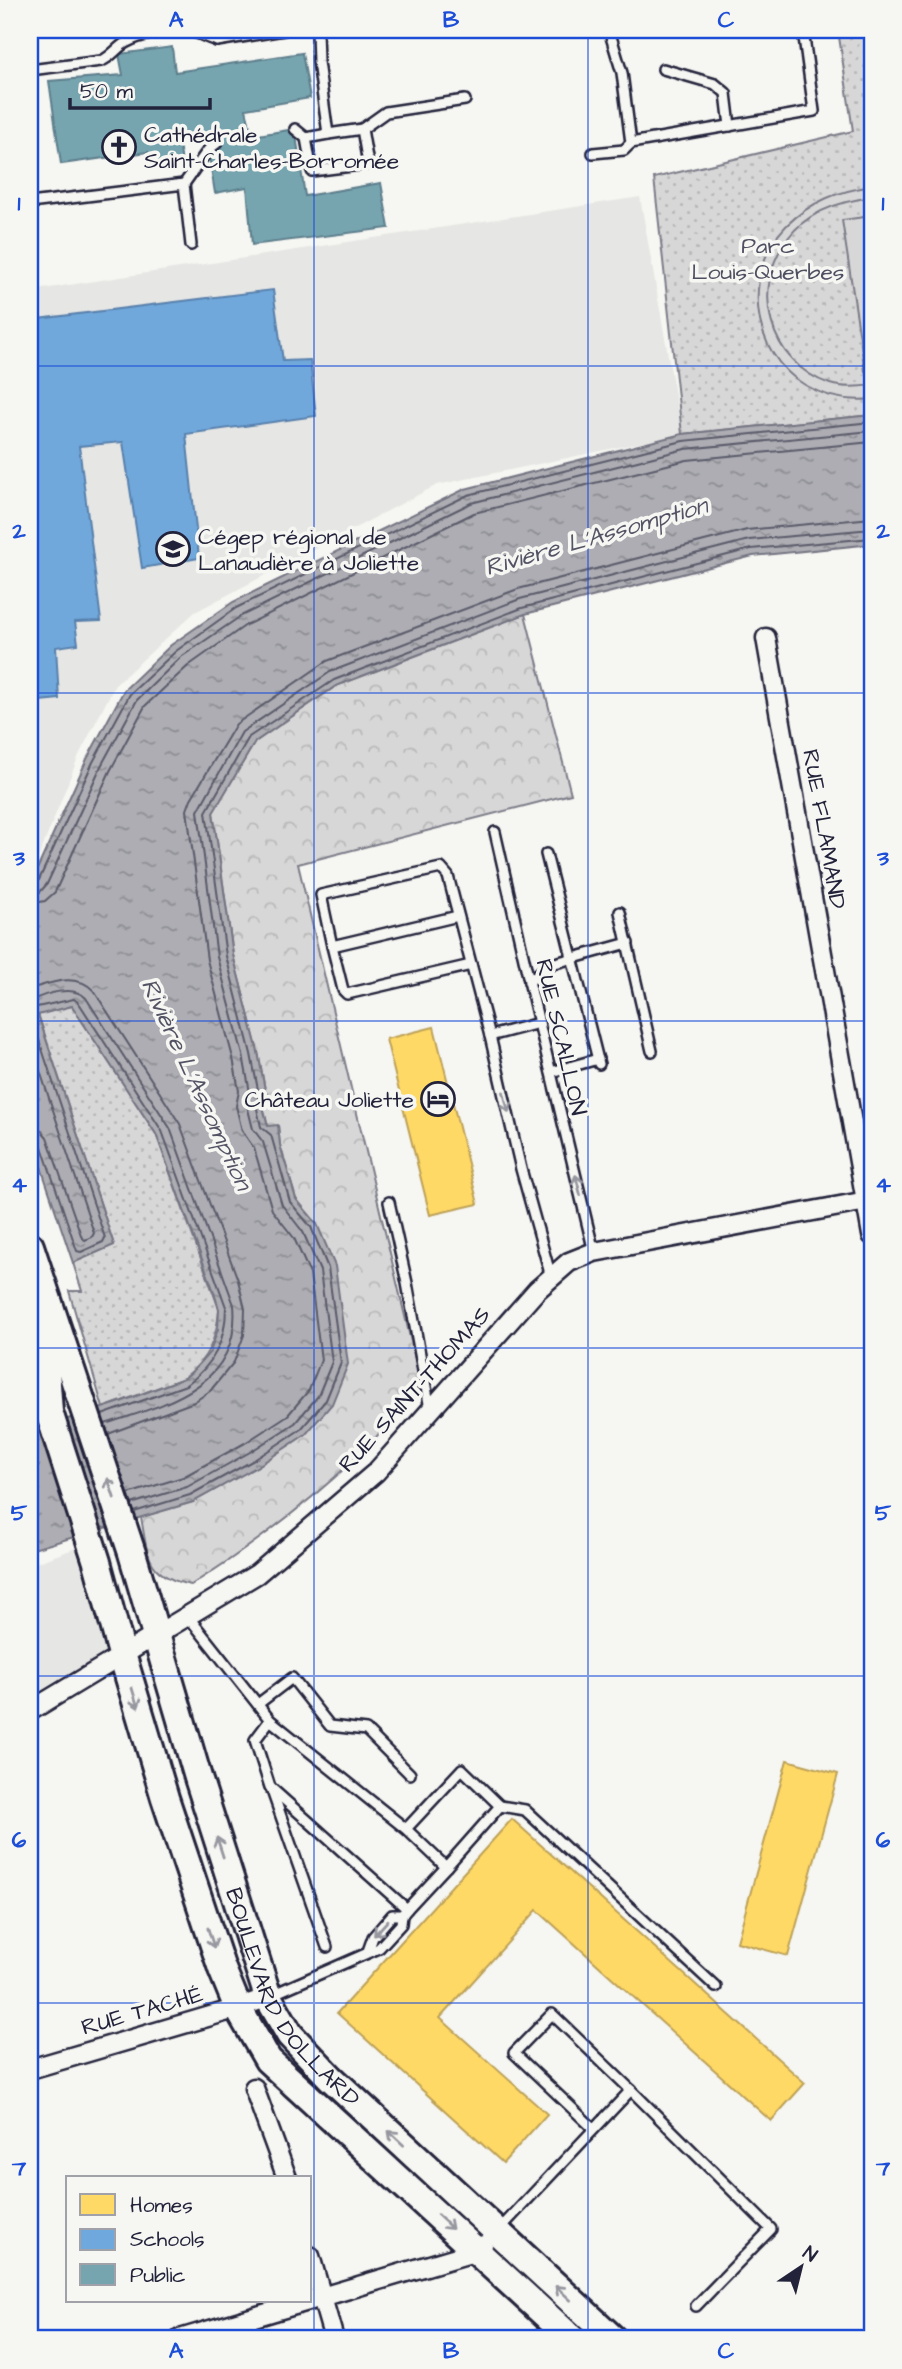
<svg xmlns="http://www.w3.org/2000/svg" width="902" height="2369" viewBox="0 0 902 2369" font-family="'Architects Daughter',sans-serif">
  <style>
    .built { fill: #e6e6e4 }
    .grass { fill: url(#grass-dots); stroke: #7c7c89; stroke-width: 2 }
    .forest { fill: url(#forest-crowns); stroke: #7c7c89; stroke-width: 2 }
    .pitch { fill: #d7d7d7; stroke: #7c7c89; stroke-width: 2 }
    .water { fill: url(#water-ripples); stroke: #757583; stroke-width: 2 }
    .homes { fill: #ffd966; stroke: #bda259; stroke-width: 2 }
    .schools { fill: #6fa8dc; stroke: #5880ac; stroke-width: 2 }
    .public { fill: #76a5af; stroke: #5d7e8c; stroke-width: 2 }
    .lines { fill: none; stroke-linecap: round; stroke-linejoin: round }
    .shore { stroke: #5a5a6b; stroke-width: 2 }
    .lane-casing { stroke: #22223b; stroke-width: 14 }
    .street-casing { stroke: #22223b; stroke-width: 23 }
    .secondary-casing { stroke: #22223b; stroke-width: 32 }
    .lane { stroke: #f6f6f2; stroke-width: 9 }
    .street { stroke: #f6f6f2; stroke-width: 18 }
    .secondary { stroke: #f6f6f2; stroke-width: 26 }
    .oneway { stroke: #9797a0 }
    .grid { fill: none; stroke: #1d4ed8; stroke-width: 2; stroke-opacity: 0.55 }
    .labels { text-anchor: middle; stroke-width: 7; stroke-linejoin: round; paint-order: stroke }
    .poi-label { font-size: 23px; fill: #22223b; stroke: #f6f6f2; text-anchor: start }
    .park-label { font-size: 23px; fill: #4f4f62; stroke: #f6f6f2 }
    .street-label { font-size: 23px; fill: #22223b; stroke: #f6f6f2 }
    .water-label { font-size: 24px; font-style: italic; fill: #535365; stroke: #f6f6f2 }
    .neatline { fill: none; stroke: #1d4ed8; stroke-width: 2.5 }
    .grid-label { font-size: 23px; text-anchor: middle; font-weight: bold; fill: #1d4ed8 }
  </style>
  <defs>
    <pattern id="grass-dots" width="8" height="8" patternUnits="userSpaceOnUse" patternTransform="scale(1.75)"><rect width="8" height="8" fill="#d7d7d7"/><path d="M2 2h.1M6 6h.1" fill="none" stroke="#b8b8b9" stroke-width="1.8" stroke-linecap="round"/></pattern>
    <pattern id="forest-crowns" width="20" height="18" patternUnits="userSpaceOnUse" patternTransform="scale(1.75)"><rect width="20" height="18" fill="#d7d7d7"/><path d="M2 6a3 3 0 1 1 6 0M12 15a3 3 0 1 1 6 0" fill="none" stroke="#b8b8b9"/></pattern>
    <pattern id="water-ripples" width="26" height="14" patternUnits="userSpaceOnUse" patternTransform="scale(1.75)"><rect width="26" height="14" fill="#adadb3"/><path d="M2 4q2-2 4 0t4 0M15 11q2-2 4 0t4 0" fill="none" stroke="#8c8c93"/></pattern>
  </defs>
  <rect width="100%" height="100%" fill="#f6f6f2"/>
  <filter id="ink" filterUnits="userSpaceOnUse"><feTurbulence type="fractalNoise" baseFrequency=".0143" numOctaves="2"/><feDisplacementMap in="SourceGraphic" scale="14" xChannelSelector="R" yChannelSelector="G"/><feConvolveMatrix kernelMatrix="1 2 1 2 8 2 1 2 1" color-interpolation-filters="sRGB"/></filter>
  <g filter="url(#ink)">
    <g class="built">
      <polygon points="640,197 682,434 437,485 195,612 115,685 79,755 30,879 30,291"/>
      <polygon points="76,1548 116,1654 30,1706 30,1565"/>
    </g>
    <g class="grass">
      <polygon points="838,30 872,30 872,415 682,434 654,178 853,131"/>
      <path d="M72,1006L156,1134L219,1309C217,1339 208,1359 184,1378L103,1408L69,1291H82L73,1263L114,1245L38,1014Z"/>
    </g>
    <path class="forest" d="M525,614L571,794L298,864L421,1384C400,1408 380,1435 357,1457C306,1505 250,1548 191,1585C146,1576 148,1556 141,1517L193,1502L258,1466L306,1434L317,1224L296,1199L280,1145L278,1126H268L262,1102L267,1101L258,1052L233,955L213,812L255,742L336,686Z"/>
    <g class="pitch">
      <path d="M872,186V197C841,201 808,211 788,238C750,288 768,363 830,384C843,388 859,387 872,385V399C848,402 826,397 805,385C750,353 742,271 786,226C811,201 839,191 872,186Z"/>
      <polygon points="872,216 872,370 865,371 842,220"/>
    </g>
    <polygon class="water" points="872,415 872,544 753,556 525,614 336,686 255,742 213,813 233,955 258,1052 267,1101 262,1103 268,1126 278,1125 280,1145 296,1199 317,1224 335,1266 348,1364 332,1404 306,1434 258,1466 193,1502 30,1550 30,1431 118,1403 184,1378 193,1371 210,1352 218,1329 219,1309 213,1289 156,1134 72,1006 38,1015 114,1245 73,1263 30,1134 30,885 87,759 124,690 171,645 233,602 465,489 682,434"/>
    <g class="homes">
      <polygon points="434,1027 478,1204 430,1215 386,1039"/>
      <polygon points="787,1760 838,1774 788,1956 737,1942"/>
      <polygon points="512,1819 805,2083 771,2121 537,1910 440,2018 547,2114 503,2163 337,2013"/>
    </g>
    <polygon class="schools" points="273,290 283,361 310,360 316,416 186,434 199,558 142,568 123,442 79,446 101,621 75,622 78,644 56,647 59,699 30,702 30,320"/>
    <polygon class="public" points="172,47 175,72 302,53 310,98 246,109 252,136 295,129 305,196 381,183 389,228 252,245 247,187 215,193 208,150 218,150 216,138 179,144 182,162 150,165 148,152 61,164 49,81 123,75 119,54"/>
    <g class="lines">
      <g class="shore">
        <polyline points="30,885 35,884 39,880 93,762 130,694 176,651 236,608 468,495 683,441 872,422"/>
        <polyline points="30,894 40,892 47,884 101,766 137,700 181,657 241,616 471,503 685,449 872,431"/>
        <polyline points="30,904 45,901 55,892 110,771 145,706 188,666 246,625 474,513 687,460 872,442"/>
        <path d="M30,989C51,983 77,972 94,991L180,1124L238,1280L245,1309L244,1335L234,1362L210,1391L194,1402L108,1434"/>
        <path d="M30,1001C45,994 73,984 86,998L170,1128L234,1305C241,1386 167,1404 105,1424"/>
        <polyline points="30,1041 94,1233 92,1237 85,1240 82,1238 47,1137 40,1129 30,1127"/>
        <path d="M30,1136L36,1137L40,1141L77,1251L81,1252L103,1242L105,1238L31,1016L37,1007L74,999L79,1003L162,1131L226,1307C226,1340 214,1365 186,1385L102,1415"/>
        <polyline points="128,1494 183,1477 245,1443 288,1415 309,1390 321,1360 310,1274 294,1238 272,1210 254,1148 242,1131 236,1106 239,1091 233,1058 207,960 187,810 191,799 236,724 327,661 518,589 747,530 872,518"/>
        <polyline points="131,1504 187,1487 250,1452 295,1423 318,1396 332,1362 320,1271 303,1232 282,1205 263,1142 253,1129 247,1105 250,1093 243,1055 217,957 198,811 242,732 330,672 520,599 749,540 872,529"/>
        <polyline points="134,1512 190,1495 254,1460 301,1429 326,1400 341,1363 328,1268 311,1227 290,1202 271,1135 261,1127 256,1104 259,1095 251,1054 226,956 206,812 249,737 334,680 522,608 751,549 872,538"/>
      </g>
      <g class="lane-casing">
        <g id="lane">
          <polyline points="216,30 217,41 284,30"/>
          <polyline points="317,30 318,62 328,134 362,129 386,112 465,100"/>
          <polyline points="609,30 622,73 631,143 814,111 803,30"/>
          <polyline points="663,69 715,84 726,93 730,126"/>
          <path d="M30,70L101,61C112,57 117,47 127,42C140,35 171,28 186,30C196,32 208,38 217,41"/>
          <polyline points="295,129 306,138"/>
          <polyline points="328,134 306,138 312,171 368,164 362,129"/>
          <polyline points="593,153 624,150 631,143"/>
          <polyline points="184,184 208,150 217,143"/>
          <polyline points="30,203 184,184 191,245"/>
          <polyline points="495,832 532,994 594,1252"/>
          <polyline points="546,854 599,1064"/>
          <polyline points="620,912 652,1051"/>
          <polyline points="458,916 332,946 321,895 441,868 448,876 490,1036 521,1169 551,1277"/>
          <polyline points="332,946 343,990 347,994 471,965"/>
          <polyline points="529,982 548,965 628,943"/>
          <polyline points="490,1036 539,1023"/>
          <polyline points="551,1072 598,1059"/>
          <polyline points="389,1202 407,1283 430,1409"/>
          <polyline points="187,1615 270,1720 406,1829 446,1867 500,1806 462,1769 406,1829"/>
          <polyline points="258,1704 292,1678 330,1726 366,1730 410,1774"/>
          <polyline points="270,1720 255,1740 270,1787 407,1909 446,1867"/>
          <polyline points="271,1788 327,1947"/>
          <polyline points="500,1806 525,1810 716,1987"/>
          <polyline points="368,1951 373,1937 392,1915 402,1915"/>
          <polyline points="269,1996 379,1948 401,1924 402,1915 407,1909"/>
          <polyline points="631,2090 771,2229 696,2306"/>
          <polyline points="498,2231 631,2090 552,2014 514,2053 594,2129"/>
        </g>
      </g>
      <g class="street-casing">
        <g id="street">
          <polyline points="766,638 872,1235"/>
          <polyline points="30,1711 257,1574 376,1472 537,1290 569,1262 594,1252 872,1200"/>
          <polyline points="30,2069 238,2008 268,1997"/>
          <polyline points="254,2088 287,2178"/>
          <polyline points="310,2256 334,2339"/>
          <polyline points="180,2339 477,2251 483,2245"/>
        </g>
      </g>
      <g class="secondary-casing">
        <g id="secondary">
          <path id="s1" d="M30,1246L132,1553L199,1781L268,1997L290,2035L331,2078L613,2339"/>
          <polyline points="42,1315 49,1412 97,1562 122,1654 165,1798 222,1969 238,2008 268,2060 572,2339"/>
        </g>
      </g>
      <use href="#lane" class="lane"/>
      <use href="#street" class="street"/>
      <use href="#secondary" class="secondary"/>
    </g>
    <defs><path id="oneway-shaft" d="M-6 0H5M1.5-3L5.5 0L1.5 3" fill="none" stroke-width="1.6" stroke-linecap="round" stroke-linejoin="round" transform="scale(1.75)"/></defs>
    <g class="oneway">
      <use href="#oneway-shaft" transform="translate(506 1102) rotate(76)"/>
      <use href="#oneway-shaft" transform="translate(578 1185) rotate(-104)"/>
      <use href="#oneway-shaft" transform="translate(111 1488) rotate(-108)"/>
      <use href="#oneway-shaft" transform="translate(135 1698) rotate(73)"/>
      <use href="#oneway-shaft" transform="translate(220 1847) rotate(-108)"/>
      <use href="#oneway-shaft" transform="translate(381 1928) rotate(132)"/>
      <use href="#oneway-shaft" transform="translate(211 1938) rotate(72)"/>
      <use href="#oneway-shaft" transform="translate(396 2138) rotate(-137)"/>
      <use href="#oneway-shaft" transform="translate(445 2222) rotate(43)"/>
      <use href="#oneway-shaft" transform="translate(563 2293) rotate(-137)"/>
    </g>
  </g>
  <path class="grid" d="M314,30V2339M588,30V2339M30,366H872M30,693H872M30,1021H872M30,1348H872M30,1676H872M30,2003H872"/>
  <defs>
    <g id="church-ring" transform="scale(1.75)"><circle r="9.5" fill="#f6f6f2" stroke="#22223b" stroke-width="1.5"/><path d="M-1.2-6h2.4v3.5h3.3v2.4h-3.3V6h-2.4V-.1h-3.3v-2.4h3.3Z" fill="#22223b"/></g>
    <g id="university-ring" transform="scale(1.75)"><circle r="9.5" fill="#f6f6f2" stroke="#22223b" stroke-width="1.5"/><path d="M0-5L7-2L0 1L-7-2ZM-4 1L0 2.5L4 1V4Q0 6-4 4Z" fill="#22223b"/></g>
    <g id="hotel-ring" transform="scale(1.75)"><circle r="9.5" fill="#f6f6f2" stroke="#22223b" stroke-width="1.5"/><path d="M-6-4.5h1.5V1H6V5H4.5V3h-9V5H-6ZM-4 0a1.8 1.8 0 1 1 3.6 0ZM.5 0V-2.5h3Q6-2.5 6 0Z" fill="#22223b"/></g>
  </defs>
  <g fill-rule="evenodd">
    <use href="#church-ring" x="119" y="147"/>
    <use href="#university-ring" x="173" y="549"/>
    <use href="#hotel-ring" x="438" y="1099"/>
  </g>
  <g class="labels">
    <g class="poi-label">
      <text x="144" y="142">Cathédrale<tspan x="144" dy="26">Saint-Charles-Borromée</tspan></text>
      <text x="198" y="544">Cégep régional de<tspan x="198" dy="26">Lanaudière à Joliette</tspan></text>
      <text x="414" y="1107" text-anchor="end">Château Joliette</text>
    </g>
    <g class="park-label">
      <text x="768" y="253">Parc<tspan x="768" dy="26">Louis-Querbes</tspan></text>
    </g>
    <g class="street-label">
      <text transform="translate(825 829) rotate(80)" y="8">RUE FLAMAND</text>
      <text transform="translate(562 1037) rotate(77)" y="8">RUE SCALLON</text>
      <text transform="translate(414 1389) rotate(-48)" y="8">RUE SAINT-THOMAS</text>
      <text dy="8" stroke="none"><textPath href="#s1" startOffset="800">BOULEVARD DOLLARD</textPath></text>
      <text transform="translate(142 2010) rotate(-16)" y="8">RUE TACHÉ</text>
    </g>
    <g class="water-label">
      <text transform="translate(596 536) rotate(-16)" y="8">Rivière L'Assomption</text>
      <text transform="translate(197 1084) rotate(65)" y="8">Rivière L'Assomption</text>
    </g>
  </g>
  <rect width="902" height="2369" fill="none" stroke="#f6f6f2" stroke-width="77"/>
  <rect x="66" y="2176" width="245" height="126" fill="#f6f6f2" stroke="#a1a1a9" stroke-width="2"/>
  <rect x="80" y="2194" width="35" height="21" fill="#ffd966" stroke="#a1a1a9" stroke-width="2"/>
  <text x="130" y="2212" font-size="21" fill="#22223b">Homes</text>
  <rect x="80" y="2229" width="35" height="21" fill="#6fa8dc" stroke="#a1a1a9" stroke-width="2"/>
  <text x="130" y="2246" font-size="21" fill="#22223b">Schools</text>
  <rect x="80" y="2264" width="35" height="21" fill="#76a5af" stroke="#a1a1a9" stroke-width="2"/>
  <text x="130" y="2282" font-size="21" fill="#22223b">Public</text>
  <g transform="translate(801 2267) rotate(35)" stroke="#f6f6f2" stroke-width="5" paint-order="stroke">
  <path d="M0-5L12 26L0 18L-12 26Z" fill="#22223b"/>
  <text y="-10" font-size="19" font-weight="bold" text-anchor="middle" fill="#22223b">N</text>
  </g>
  <path d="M70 98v10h140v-10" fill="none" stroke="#22223b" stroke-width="3.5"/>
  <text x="80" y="98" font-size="21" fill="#22223b" stroke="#f6f6f2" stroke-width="5" paint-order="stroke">50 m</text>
  <rect x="38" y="38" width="826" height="2292" class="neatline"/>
  <g class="grid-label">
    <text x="176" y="27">A</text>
    <text x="451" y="27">B</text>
    <text x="726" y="27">C</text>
    <text x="19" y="210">1</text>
    <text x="883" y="210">1</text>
    <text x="19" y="538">2</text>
    <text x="883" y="538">2</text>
    <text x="19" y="865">3</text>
    <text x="883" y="865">3</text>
    <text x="19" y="1192">4</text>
    <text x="883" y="1192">4</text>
    <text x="19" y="1520">5</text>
    <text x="883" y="1520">5</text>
    <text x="19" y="1847">6</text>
    <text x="883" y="1847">6</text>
    <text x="19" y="2175">7</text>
    <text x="883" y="2175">7</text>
    <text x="176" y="2358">A</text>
    <text x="451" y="2358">B</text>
    <text x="726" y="2358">C</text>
  </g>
</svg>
